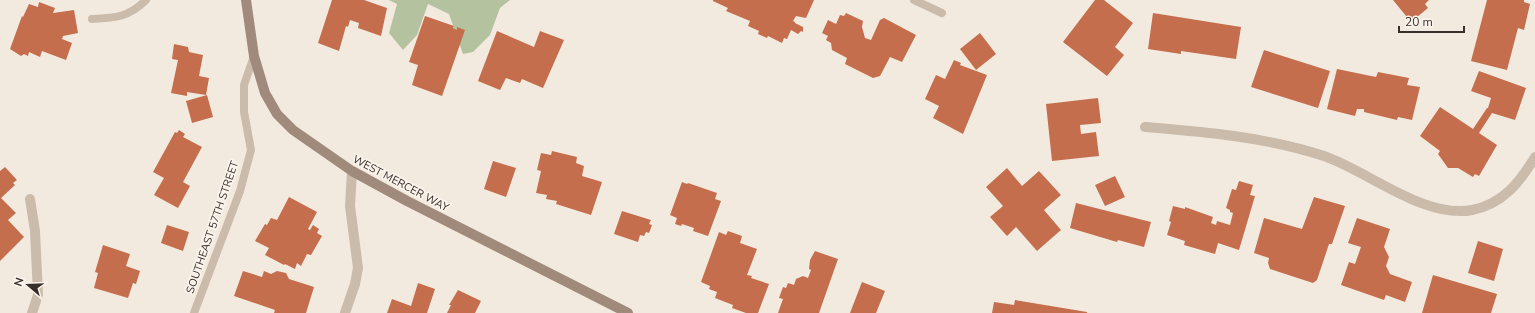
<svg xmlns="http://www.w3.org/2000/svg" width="1535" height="313" viewBox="0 0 1535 313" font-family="'Nunito Sans',sans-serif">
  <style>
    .green { fill: #b5c29f }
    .building { fill: #c46e4d }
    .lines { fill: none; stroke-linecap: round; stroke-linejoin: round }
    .lane { stroke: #cbbbab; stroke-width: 8 }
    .street { stroke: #cbbbab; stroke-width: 10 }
    .secondary { stroke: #9f8a7c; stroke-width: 10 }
    .labels { text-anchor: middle; stroke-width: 3.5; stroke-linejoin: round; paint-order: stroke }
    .street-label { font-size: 11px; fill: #392f2a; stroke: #faf4ec }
  </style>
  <rect width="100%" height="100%" fill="#f3eadf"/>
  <polygon class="green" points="389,0 510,0 500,8 490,35 473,52 463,54 449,14 428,4 417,35 403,50 389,33 397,4"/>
  <g class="building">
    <polygon points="332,0 364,0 387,8 381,36 358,28 359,23 350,20 348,27 346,26 339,51 318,43"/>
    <polygon points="713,0 814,0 806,18 796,16 793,21 795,22 795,23 803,27 803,32 801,31 798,34 791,30 787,39 784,38 782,43 768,36 767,38 758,34 759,31 748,26 750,21 726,11 728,8 713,1"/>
    <polygon points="1095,0 1104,0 1133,23 1115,47 1124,55 1107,76 1063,42"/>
    <polygon points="1393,0 1429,0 1425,4 1428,8 1411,22"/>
    <polygon points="1487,0 1524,0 1524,2 1530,4 1524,30 1518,28 1507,70 1471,61"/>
    <polygon points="39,2 55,8 53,13 74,10 78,33 63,36 62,39 72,43 66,60 42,51 40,57 29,52 28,56 24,54 21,56 10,49 22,16 23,17 29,4 38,7"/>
    <polygon points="846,13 863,21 862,27 865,38 871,40 880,20 884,18 916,35 902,62 890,57 880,76 873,78 845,64 847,58 832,50 831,43 826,40 828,36 822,33 828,20 836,24 840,15 844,16"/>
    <polygon points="1153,13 1241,27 1236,59 1181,51 1181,54 1148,49"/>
    <polygon points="425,16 454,26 453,28 457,30 457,27 465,30 442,96 412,85 418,65 409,62"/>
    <polygon points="497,31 534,47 540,31 564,40 543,88 522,79 520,83 506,78 500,90 478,81"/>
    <polygon points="980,33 996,54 976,70 960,49"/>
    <polygon points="174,44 188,47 189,52 203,55 199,76 209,78 206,95 187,92 187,96 171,93 178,60 172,59"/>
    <polygon points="1264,50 1330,71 1318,108 1251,87"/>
    <polygon points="954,60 961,63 960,65 987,75 963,134 933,118 939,106 925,99 936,75 945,79"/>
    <polygon points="1337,69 1376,77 1378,72 1409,78 1407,85 1420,87 1412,120 1398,117 1397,120 1364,112 1364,109 1357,109 1355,116 1327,109"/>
    <polygon points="1479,71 1526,88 1515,120 1492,113 1479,133 1497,145 1479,176 1475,174 1473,177 1458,168 1448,168 1438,154 1440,151 1420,136 1440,107 1473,129 1487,108 1488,108 1491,98 1471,91"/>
    <polygon points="207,95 213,117 192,123 186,101"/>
    <polygon points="1098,98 1101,123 1080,125 1081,134 1096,132 1099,156 1052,161 1046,104"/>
    <polygon points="179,130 185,134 183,137 202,147 183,182 190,186 178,208 154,195 164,178 153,172 175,132 177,133"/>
    <polygon points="552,151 577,157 576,163 584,166 582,176 602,182 591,215 556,204 557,201 546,199 547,195 536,193 541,171 537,170 541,153 551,155"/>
    <polygon points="493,161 516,168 506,197 484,189"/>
    <polygon points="5,167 17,180 13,183 15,185 1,198 16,213 8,220 24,237 0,261 0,171"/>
    <polygon points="1007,168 1022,186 1039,171 1061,195 1044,210 1061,230 1037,251 1016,227 1007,236 990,217 1003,206 986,187"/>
    <polygon points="1115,176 1125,197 1105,206 1095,185"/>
    <polygon points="1239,181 1253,185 1250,195 1255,196 1239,250 1218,243 1215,254 1184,245 1185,241 1167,235 1171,222 1169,221 1173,206 1185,209 1185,207 1213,217 1211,223 1216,225 1217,221 1230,225 1233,213 1230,212 1230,210 1226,208 1232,189 1236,190"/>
    <polygon points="682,182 687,184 688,183 717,193 715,199 721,201 708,236 693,231 694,228 682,224 681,226 675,224 677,218 670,215"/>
    <polygon points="289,197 317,212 308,229 310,230 313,225 319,229 317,233 322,236 311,255 307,254 301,266 297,263 295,269 285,264 284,265 265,255 269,248 255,241 265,224 267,225 271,218 277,220"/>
    <polygon points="1314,197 1345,206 1332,244 1329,244 1317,280 1313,283 1270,269 1268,263 1269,258 1254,253 1264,218 1302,229"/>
    <polygon points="1076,203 1151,222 1144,247 1118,240 1117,242 1070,228"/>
    <polygon points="622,211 651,220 649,224 652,225 649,233 646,232 644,236 640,235 638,242 614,234"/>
    <polygon points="1357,218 1390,229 1384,247 1389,257 1386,266 1390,274 1412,282 1405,302 1386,295 1384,300 1341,285 1349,262 1355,264 1361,247 1348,243"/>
    <polygon points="167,225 189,232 183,251 161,243"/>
    <polygon points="728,231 742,236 740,243 757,249 747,275 752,276 751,278 769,284 758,313 746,313 732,308 733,305 715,298 717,292 709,289 710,286 701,282 719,232 726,235"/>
    <polygon points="1478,241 1503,249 1494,281 1468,273"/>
    <polygon points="103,245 130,254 126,266 140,271 136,284 133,283 128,298 94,288 98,273 95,272"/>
    <polygon points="815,251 838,259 819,313 778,313 783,299 779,298 783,287 786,288 788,283 794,285 796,279 803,276 808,278 811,270 809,269 810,260"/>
    <polygon points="243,271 262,277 264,271 271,274 277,271 286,273 289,279 314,287 306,313 274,313 275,310 234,296"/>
    <polygon points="1433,275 1497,294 1491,313 1422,313"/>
    <polygon points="862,282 885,291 876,313 850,313"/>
    <polygon points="418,283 435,289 427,313 387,313 392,299 411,306"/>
    <polygon points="458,290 481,301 475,313 447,313 451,305 449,305"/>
    <polygon points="1015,300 1087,312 1087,313 992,313 994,302 1014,305"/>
  </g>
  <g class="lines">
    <g class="lane">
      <polyline points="914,0 942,13"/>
      <path d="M92,19C116,18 129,17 146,0"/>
      <polyline points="194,313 240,191 251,150 244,112 244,85 254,56"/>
    </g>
    <g class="street">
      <path d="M1145,127C1205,132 1266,137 1324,156C1368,171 1424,219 1472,210C1503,204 1520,182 1535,157"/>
      <polyline points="30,199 35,231 38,295 32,313"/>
      <polyline points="345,313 355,284 358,268 350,206 352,171"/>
    </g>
    <polyline class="secondary" points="246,0 254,56 265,93 277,114 293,130 352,171 407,201 628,313"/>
  </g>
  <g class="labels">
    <g class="street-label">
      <text transform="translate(401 183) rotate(28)" y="4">WEST MERCER WAY</text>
      <text transform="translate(212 227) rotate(-71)" y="4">SOUTHEAST 57TH STREET</text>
    </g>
  </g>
  <g transform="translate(28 285) rotate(289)" stroke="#faf4ec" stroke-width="3" paint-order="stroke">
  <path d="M0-3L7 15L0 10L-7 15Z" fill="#392f2a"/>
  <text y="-6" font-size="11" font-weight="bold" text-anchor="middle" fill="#392f2a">N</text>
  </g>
  <path d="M1399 26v6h65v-6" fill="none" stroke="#392f2a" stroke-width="2"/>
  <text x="1405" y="26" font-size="12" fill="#392f2a" stroke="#faf4ec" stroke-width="3" paint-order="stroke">20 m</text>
</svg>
